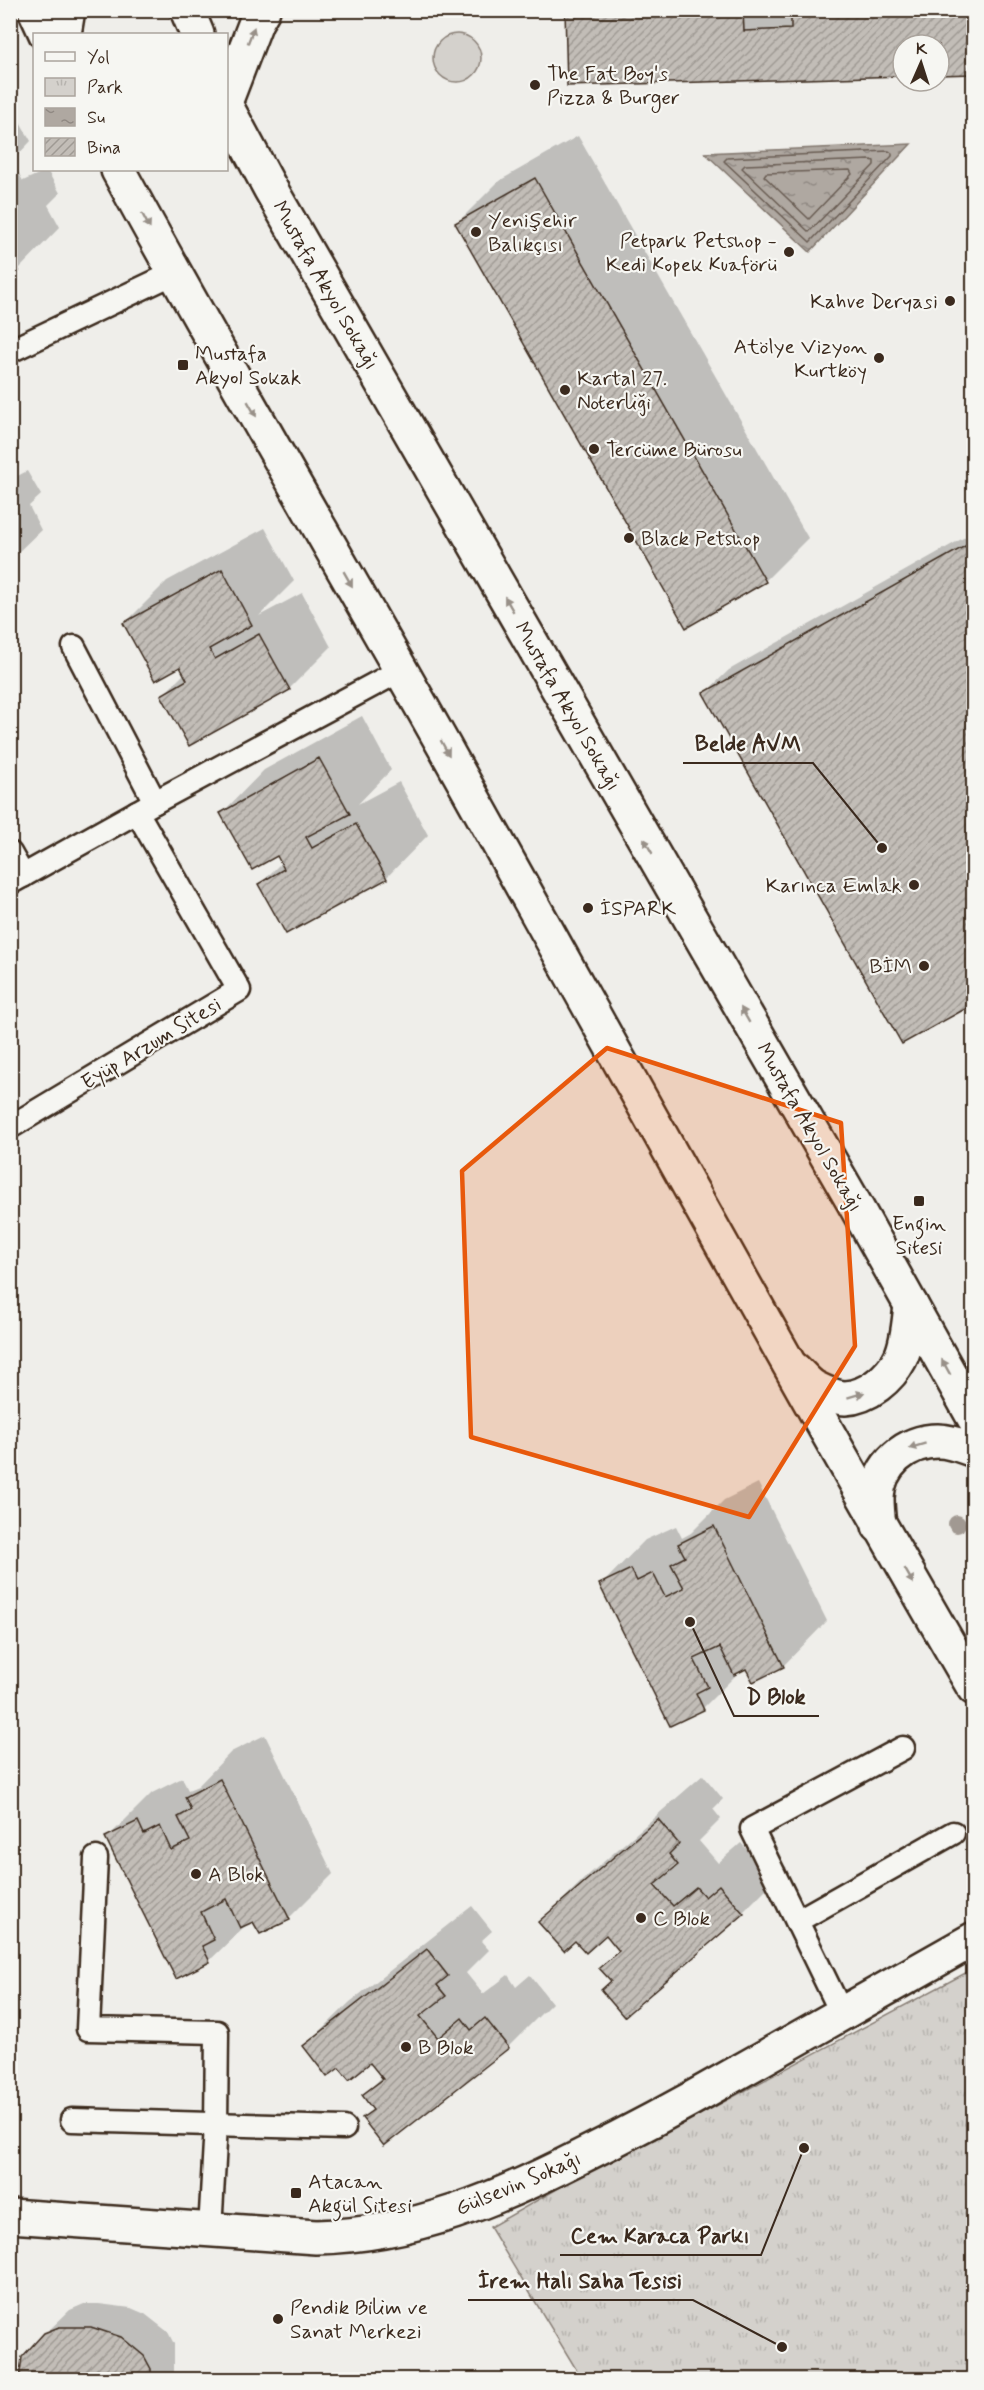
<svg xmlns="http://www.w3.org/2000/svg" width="984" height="2390" viewBox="0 0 984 2390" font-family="Mynerve,sans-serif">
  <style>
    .green { fill: #d4d1cc; stroke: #887e75; stroke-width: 1.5 }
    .park { fill: url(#park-tufts); stroke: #887e75; stroke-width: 1.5 }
    .water { fill: url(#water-ripples); stroke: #81766d; stroke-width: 1.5 }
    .shadow { fill: #0003 }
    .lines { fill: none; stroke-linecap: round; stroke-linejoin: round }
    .shore { stroke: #695c52; stroke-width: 1.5 }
    .building { fill: url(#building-hatch); stroke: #3b2a1e; stroke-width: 1.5 }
    .lane-casing { stroke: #3b2a1e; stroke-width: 27 }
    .street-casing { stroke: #3b2a1e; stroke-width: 38 }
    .secondary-casing { stroke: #3b2a1e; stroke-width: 38 }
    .lane { stroke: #f6f6f2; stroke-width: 22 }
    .street { stroke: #f6f6f2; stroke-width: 33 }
    .secondary { stroke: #f6f6f2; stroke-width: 33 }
    .tree { fill: #a19992 }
    .oneway { fill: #989088 }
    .marked { fill: #e8590c; fill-opacity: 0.2; stroke: #e8590c; stroke-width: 4.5; stroke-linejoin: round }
    .poi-dot { fill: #3b2a1e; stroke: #f6f6f2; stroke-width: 2 }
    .labels { text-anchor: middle; stroke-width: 4.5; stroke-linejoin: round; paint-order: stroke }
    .poi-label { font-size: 21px; fill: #3b2a1e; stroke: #f6f6f2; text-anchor: start }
    .street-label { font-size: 21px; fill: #3b2a1e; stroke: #f6f6f2 }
    .leader { fill: none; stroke: #3b2a1e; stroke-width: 2 }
    .callout-dot { fill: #3b2a1e; stroke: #f6f6f2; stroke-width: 2 }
    .callout-label { font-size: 22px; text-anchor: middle; font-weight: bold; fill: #3b2a1e; stroke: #f6f6f2; stroke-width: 4.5; stroke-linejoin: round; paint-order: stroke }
  </style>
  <defs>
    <pattern id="park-tufts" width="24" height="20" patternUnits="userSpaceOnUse" patternTransform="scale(1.5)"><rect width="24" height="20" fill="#d4d1cc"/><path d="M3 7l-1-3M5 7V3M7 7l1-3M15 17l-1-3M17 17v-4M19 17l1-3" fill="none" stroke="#b7b4af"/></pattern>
    <pattern id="water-ripples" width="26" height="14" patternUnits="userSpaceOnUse" patternTransform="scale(1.5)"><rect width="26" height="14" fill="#afa8a1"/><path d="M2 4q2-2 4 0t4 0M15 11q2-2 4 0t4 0" fill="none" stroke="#908983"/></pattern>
    <pattern id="building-hatch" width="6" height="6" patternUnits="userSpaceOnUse" patternTransform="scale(1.5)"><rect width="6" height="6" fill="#c2bdb7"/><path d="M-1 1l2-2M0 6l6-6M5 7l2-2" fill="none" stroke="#9f9a94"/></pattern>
  </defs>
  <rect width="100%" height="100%" fill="#efeeea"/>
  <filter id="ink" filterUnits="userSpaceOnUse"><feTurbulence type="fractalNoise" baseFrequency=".0167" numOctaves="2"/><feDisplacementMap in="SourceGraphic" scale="12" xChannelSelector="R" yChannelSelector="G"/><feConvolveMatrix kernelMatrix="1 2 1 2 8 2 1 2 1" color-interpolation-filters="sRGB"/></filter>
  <g filter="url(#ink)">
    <circle class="green" cx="457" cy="58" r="24"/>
    <polygon class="park" points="973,1969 973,2379 582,2379 490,2227 580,2176 688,2121"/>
    <polygon class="water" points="911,144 810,252 705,153"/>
    <g class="shadow">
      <polygon points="566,10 974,10 939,73 939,45 903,45 903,75"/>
      <polygon points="15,113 31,141 12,161 23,181 47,170 60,193 48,205 60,227 18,270 10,274 10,115"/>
      <polygon points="578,136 808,538 765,581 457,223 499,181"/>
      <polygon points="27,471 41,495 29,506 41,530 10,560 10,480"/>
      <polygon points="265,528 294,581 259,616 302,593 331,647 289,689 163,695 185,673 181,665 125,623 167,581"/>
      <polygon points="974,532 974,1002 705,693 729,670"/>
      <polygon points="362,716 391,770 358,804 399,782 428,835 386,878 260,884 282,862 277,854 222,813 264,770"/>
      <polygon points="758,1483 827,1621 783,1666 747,1667 741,1670 703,1708 601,1585 645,1540 676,1526 682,1538 691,1533 724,1500"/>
      <polygon points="265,1735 333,1874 289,1918 254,1920 248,1923 209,1961 107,1838 152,1793 182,1778 188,1790 198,1786 231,1752"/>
      <polygon points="703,1775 723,1799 713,1809 721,1819 699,1841 718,1863 741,1843 750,1853 764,1842 787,1868 743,1912 624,2015 612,1981 601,1968 620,1949 606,1933 575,1939 540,1922 585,1878"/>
      <polygon points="10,1778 15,1826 10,1831"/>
      <polygon points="472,1906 492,1931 481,1941 489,1950 466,1973 483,1994 508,1975 516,1987 530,1975 552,2003 508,2047 364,2118 374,2108 363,2096 383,2076 370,2061 339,2066 305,2046 350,2002"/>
      <polygon points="10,1978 15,1978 14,2055 10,2058"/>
      <polygon points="84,2304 99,2304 131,2308 145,2314 168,2332 174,2344 174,2374 190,2376 189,2380 20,2380 45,2334 70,2310"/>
    </g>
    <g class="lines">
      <g class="shore">
        <polygon points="889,151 892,153 892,156 810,242 724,161 727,158"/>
        <polygon points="871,160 874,161 874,165 809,232 742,168 745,165"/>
        <polygon points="850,170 852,174 809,219 764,176 766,173"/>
      </g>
    </g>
    <g class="building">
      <polygon points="565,10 743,10 744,31 791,29 791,10 974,10 974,74 939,75 939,45 903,45 903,76 567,86"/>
      <polygon points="535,178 766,582 686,628 455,223"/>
      <polygon points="10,223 18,236 10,241"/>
      <polygon points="10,256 19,271 10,276"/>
      <polygon points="974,541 974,1004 902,1044 703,693"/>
      <polygon points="222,569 252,625 209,649 215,659 259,634 290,690 189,746 161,695 187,680 180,667 155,681 123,623"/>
      <polygon points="319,758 350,814 306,837 312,848 356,824 387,879 286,934 258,884 284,869 277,856 252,870 220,813"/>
      <polygon points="714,1526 784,1667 753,1682 746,1669 734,1675 720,1647 694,1659 708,1687 696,1693 704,1710 670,1726 599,1584 631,1569 637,1581 653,1573 665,1597 684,1588 671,1564 685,1557 678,1544"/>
      <polygon points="220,1779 290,1920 260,1934 253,1922 240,1928 226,1899 201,1912 214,1940 202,1946 210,1962 176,1979 105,1837 138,1821 144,1834 160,1826 171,1850 190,1841 178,1817 191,1810 185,1797"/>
      <polygon points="658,1819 679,1844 669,1854 678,1865 654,1885 673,1906 696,1887 705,1897 719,1885 744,1914 624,2017 601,1990 611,1981 599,1968 619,1951 606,1935 586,1953 575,1941 564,1951 538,1922"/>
      <polygon points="427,1949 448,1976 437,1985 446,1996 420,2016 438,2038 462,2018 471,2030 485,2018 509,2048 384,2146 362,2118 373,2110 362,2095 383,2079 370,2063 349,2080 339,2068 327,2077 303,2046"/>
      <polygon points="59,2327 91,2327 121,2337 144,2356 151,2369 151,2380 19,2380 22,2357 44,2333"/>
    </g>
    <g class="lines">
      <g class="lane-casing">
        <g id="lane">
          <polyline points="10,351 174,273"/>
          <polyline points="74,647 155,802"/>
          <polyline points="10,853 23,876"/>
          <polyline points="10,883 155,802 401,670"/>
          <polyline points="10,1124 12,1126 239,990 137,812"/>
          <polyline points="96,1858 88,2029 217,2032 216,2125 210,2230"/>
          <polyline points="797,1921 953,1833"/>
          <polyline points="842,2014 752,1829 903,1748"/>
          <polyline points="72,2120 344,2128"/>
        </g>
      </g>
      <g class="street-casing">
        <path id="street" d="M10,2216L316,2237C414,2235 498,2199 584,2155C633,2131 681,2105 728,2078C810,2032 892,1985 974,1939"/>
      </g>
      <g class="secondary-casing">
        <g id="secondary">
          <polyline points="35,10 46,34"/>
          <polyline points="187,10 197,34"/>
          <polyline points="64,34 68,10"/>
          <polyline points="226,100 256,22 263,10"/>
          <polyline points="226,106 270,188 854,1203 974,1418"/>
          <path d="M118,170C225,367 340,561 450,757C624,1068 795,1380 974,1688"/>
          <path d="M794,1369C801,1375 807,1384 815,1388C823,1392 836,1398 845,1398C868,1397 890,1378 900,1359C908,1343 909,1322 911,1305"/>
          <path d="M879,1526C878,1517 877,1507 877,1498C878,1465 906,1441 938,1441C951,1441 962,1446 974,1450"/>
        </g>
      </g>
      <use href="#lane" class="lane"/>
      <use href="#street" class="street"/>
      <use href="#secondary" class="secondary"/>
    </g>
    <circle class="tree" cx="957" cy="1524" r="9"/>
    <defs><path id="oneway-solid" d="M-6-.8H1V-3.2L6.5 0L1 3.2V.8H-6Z" transform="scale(1.5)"/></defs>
    <g class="oneway">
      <use href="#oneway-solid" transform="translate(251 35) rotate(-69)"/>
      <use href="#oneway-solid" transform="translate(146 221) rotate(62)"/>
      <use href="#oneway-solid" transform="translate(252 409) rotate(60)"/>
      <use href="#oneway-solid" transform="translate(348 579) rotate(60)"/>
      <use href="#oneway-solid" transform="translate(509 604) rotate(-120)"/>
      <use href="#oneway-solid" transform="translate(445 748) rotate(61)"/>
      <use href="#oneway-solid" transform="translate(648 846) rotate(-120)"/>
      <use href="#oneway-solid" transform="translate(745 1015) rotate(-120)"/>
      <use href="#oneway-solid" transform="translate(946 1367) rotate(-119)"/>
      <use href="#oneway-solid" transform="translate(856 1395) rotate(-17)"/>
      <use href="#oneway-solid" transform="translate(917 1446) rotate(163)"/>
      <use href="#oneway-solid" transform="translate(909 1576) rotate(60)"/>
    </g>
  </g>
  <path class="marked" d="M607,1048L841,1123L855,1346L749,1517L471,1437L462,1171Z"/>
  <g class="poi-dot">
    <circle cx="535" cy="85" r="6"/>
    <circle cx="476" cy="232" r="6"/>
    <circle cx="789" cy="252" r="6"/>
    <circle cx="950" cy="301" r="6"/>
    <circle cx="879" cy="358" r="6"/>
    <rect x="177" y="359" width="12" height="12" rx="3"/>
    <circle cx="565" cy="390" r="6"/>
    <circle cx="594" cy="449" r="6"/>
    <circle cx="629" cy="538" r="6"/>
    <circle cx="914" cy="885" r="6"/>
    <circle cx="588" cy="908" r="6"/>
    <circle cx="924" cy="966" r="6"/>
    <rect x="913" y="1195" width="12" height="12" rx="3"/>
    <circle cx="196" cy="1874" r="6"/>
    <circle cx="641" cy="1918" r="6"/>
    <circle cx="406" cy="2047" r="6"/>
    <rect x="290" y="2187" width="12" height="12" rx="3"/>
    <circle cx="278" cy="2319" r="6"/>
  </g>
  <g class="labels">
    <g class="poi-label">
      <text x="547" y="80">The Fat Boy's<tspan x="547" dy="24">Pizza &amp; Burger</tspan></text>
      <text x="488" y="227">Yenişehir<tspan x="488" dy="24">Balıkçısı</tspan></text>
      <text x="777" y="247" text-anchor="end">Petpark Petshop -<tspan x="777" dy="24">Kedi Kopek Kuaförü</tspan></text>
      <text x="938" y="308" text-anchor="end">Kahve Deryasi</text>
      <text x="867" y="353" text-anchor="end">Atölye Vizyon<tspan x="867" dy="24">Kurtköy</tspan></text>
      <text x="195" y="360">Mustafa<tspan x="195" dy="24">Akyol Sokak</tspan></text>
      <text x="577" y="385">Kartal 27.<tspan x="577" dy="24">Noterliği</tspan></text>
      <text x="606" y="456">Tercüme Bürosu</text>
      <text x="641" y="545">Black Petshop</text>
      <text x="902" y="892" text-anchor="end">Karınca Emlak</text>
      <text x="600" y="915">İSPARK</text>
      <text x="912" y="973" text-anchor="end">BİM</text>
      <text x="919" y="1230" text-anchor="middle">Engin<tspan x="919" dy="24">Sitesi</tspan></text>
      <text x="208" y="1881">A Blok</text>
      <text x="653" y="1925">C Blok</text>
      <text x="418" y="2054">B Blok</text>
      <text x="308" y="2188">Atacan<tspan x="308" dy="24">Akgül Sitesi</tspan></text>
      <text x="290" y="2314">Pendik Bilim ve<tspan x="290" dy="24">Sanat Merkezi</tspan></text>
    </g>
    <g class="street-label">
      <text transform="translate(326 285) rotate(60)" y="7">Mustafa Akyol Sokağı</text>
      <text transform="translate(568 706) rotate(60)" y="7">Mustafa Akyol Sokağı</text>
      <text transform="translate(151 1043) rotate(-31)" y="7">Eyüp Arzum Sitesi</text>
      <text transform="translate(810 1127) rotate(60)" y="7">Mustafa Akyol Sokağı</text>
      <text transform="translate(518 2183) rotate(-23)" y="7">Gülsevin Sokağı</text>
    </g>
  </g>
  <path class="leader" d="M882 848L813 763H683M690 1622L734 1716H819M804 2148L761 2255H560M782 2347L693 2300H468"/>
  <g class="callout-dot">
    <circle cx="882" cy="848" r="6"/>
    <circle cx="690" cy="1622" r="6"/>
    <circle cx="804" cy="2148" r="6"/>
    <circle cx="782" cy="2347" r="6"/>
  </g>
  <g class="callout-label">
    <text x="748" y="751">Belde AVM</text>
    <text x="776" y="1704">D Blok</text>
    <text x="660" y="2243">Cem Karaca Parkı</text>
    <text x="580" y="2288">İrem Halı Saha Tesisi</text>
  </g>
  <rect width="984" height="2390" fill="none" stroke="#f6f6f2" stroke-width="36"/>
  <rect x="18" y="18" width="948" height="2354" fill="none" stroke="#3b2a1e" stroke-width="2" filter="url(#ink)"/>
  <rect x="33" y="33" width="195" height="138" fill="#f6f6f2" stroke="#aba49d" stroke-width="1.5"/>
  <rect x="45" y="52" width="30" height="9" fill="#f6f6f2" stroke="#aba49d" stroke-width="1.5"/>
  <text x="87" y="63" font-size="18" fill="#3b2a1e">Yol</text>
  <rect x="45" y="78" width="30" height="18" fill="url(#park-tufts)" stroke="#aba49d" stroke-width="1.5"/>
  <text x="87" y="93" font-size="18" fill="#3b2a1e">Park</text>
  <rect x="45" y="108" width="30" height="18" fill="url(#water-ripples)" stroke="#aba49d" stroke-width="1.5"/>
  <text x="87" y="123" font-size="18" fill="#3b2a1e">Su</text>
  <rect x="45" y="138" width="30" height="18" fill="url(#building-hatch)" stroke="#aba49d" stroke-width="1.5"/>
  <text x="87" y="153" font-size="18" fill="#3b2a1e">Bina</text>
  <g transform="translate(921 63) rotate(3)"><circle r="28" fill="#f6f6f2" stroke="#aba49d" stroke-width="1.5"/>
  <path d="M0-4.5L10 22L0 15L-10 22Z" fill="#3b2a1e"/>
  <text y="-9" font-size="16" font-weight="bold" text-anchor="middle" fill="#3b2a1e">K</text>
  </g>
</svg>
